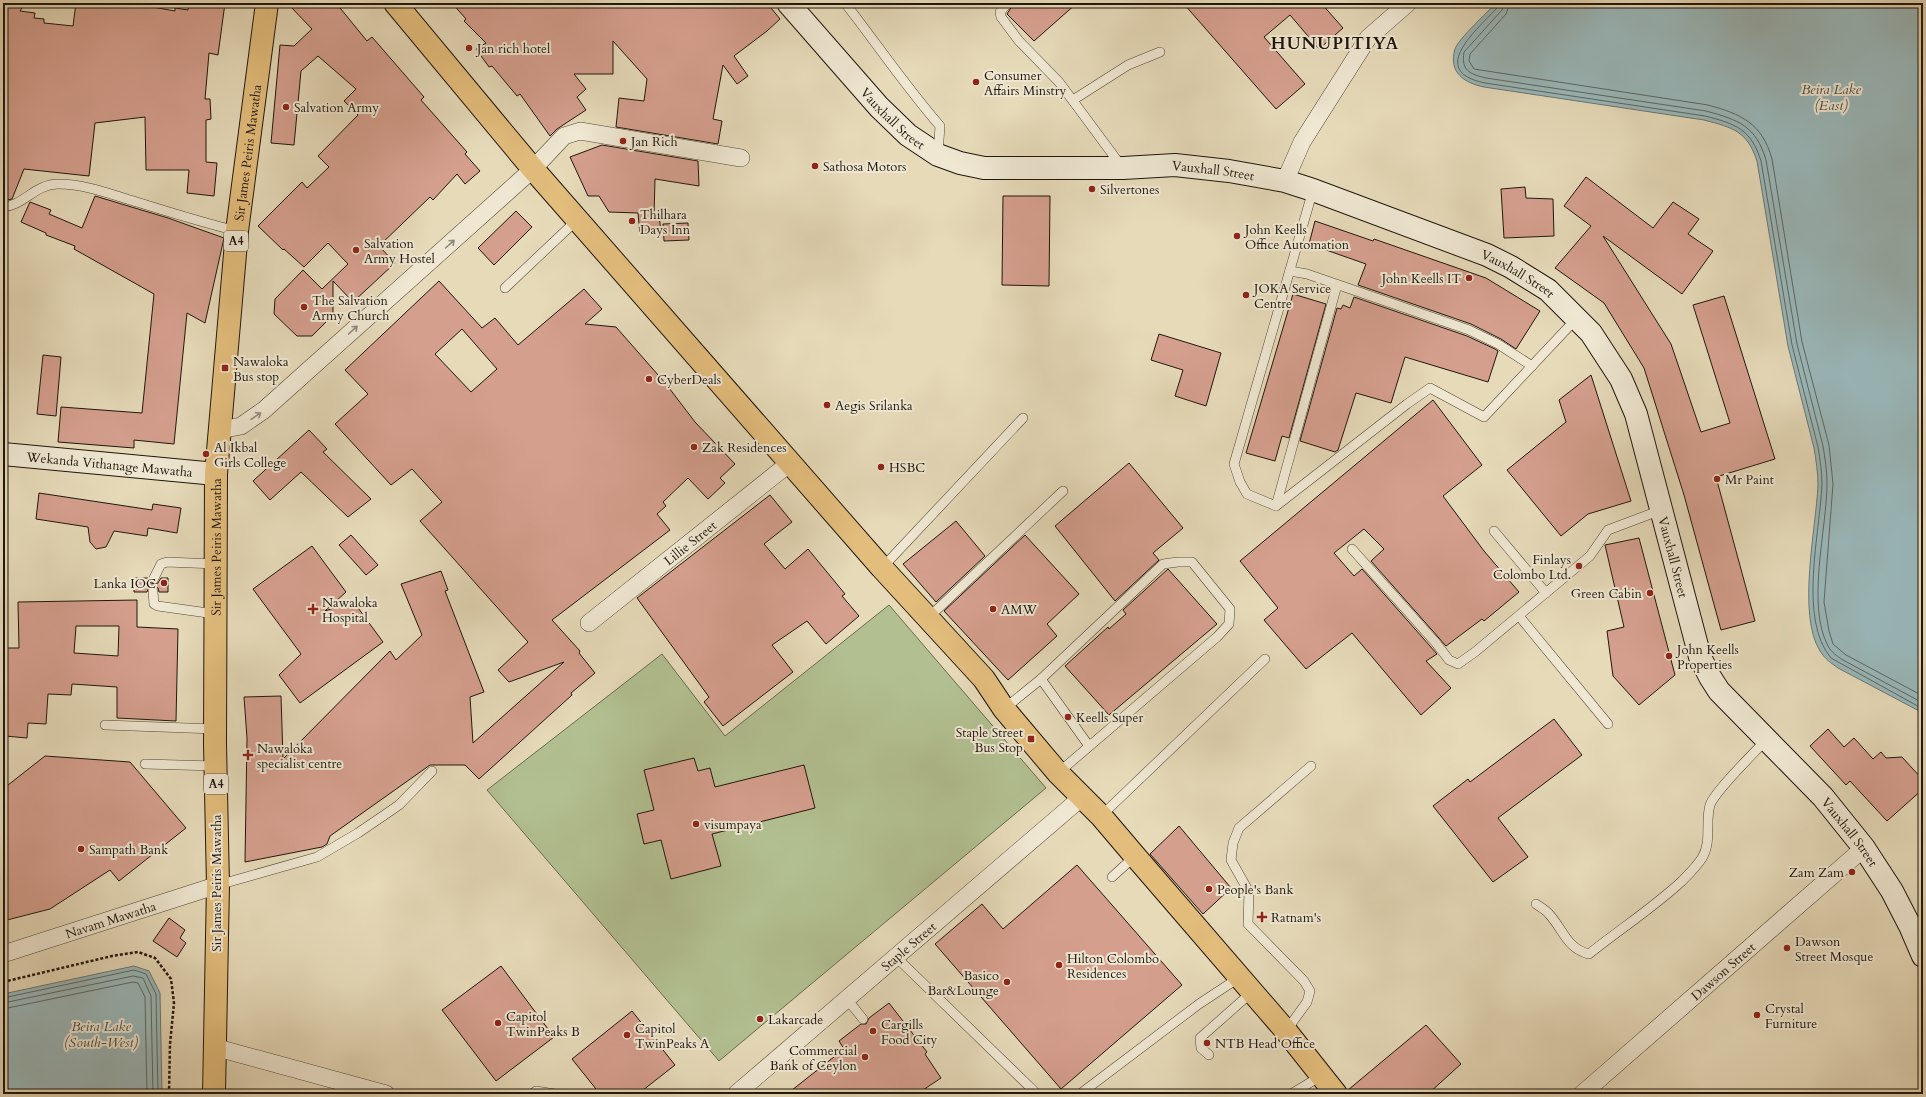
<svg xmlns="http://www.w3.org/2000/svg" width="1926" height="1097" viewBox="0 0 1926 1097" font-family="Cardo,serif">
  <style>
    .green { fill: #b2c091; stroke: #686b4e }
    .water { fill: #9ab8ba; stroke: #697774 }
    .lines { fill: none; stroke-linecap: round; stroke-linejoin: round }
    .shore { stroke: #5c6763; stroke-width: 1 }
    .building { fill: #d59f8e; stroke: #1f160c; fill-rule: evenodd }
    .lane-casing { stroke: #514737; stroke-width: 10 }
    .street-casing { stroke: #514737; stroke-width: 18 }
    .secondary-casing { stroke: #1f160c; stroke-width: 24 }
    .primary-casing { stroke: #1f160c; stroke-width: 24 }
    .highway-casing { stroke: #1f160c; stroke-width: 24 }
    .path { stroke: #1f160c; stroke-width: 2.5; stroke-dasharray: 3 2; stroke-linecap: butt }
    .lane { stroke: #efe7d2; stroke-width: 9 }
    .street { stroke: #efe7d2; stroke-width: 17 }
    .secondary { stroke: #efe7d2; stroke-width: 22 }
    .primary { stroke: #e3bd7c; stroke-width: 22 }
    .highway { stroke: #e3bd7c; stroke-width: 22 }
    .oneway { stroke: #918979 }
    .poi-dot { fill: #8f2418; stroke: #efe7d2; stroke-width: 1.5 }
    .labels { text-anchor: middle; stroke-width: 4; stroke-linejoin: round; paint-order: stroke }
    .shield { fill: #efe7d2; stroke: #5d5547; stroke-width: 1 }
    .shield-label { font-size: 12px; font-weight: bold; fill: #1f160c }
    .poi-label { font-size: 13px; fill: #1f160c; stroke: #efe7d2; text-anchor: start }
    .street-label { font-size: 13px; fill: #1f160c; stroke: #efe7d2 }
    .water-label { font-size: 14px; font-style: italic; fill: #4a4f49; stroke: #efe7d2 }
    .district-label { font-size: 17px; font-weight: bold; letter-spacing: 1px; fill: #1f160c; stroke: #efe7d2 }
  </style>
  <rect width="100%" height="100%" fill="#e6dab9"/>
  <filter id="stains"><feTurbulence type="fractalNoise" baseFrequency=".005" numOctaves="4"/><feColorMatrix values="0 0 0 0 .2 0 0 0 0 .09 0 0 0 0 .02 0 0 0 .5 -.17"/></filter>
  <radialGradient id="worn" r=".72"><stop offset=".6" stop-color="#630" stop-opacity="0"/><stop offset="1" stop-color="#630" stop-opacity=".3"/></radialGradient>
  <polygon class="green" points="889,605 1046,788 719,1061 487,790 662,654 725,736"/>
  <g class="water">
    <path d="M1496,3H1923V713L1838,668C1831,663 1825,659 1820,651C1797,614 1816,529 1818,485C1818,473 1816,460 1814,448L1788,346L1757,161C1747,131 1734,128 1704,120L1484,87C1465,83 1448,73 1455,49C1459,38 1487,13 1496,3Z"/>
    <polygon points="134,966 149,971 160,993 162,1094 3,1094 3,994"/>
  </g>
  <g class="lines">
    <g class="shore">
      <path d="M1499,3L1498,7C1478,29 1426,71 1485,83L1705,116C1736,124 1751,129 1761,161L1792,345L1818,447C1820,459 1822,472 1822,484C1820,533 1798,619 1831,658L1923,709"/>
      <path d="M1504,3L1502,10L1464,52C1461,70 1469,74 1486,78L1706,111C1739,120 1756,126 1766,160L1797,344L1823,446C1825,458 1827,471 1827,483C1827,529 1806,604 1828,646C1831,652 1837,656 1843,660L1923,703"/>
      <path d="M1510,3L1506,14L1470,54L1469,61L1474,69L1708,105C1741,114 1762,123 1772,159L1802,342L1829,445L1833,484L1824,602L1829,631L1833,644L1846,655L1923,696"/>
      <polyline points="3,998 134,970 146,974 156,994 158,1094"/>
      <polyline points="3,1003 133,976 143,978 151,996 153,1094"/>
      <polyline points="3,1009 133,982 138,983 145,997 147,1094"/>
    </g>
  </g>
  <g class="building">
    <polygon points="4,3 25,3 20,11 35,13 34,18 44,19 44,23 73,26 76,3 130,3 175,11 175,8 188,10 189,3 225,3 218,55 209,53 205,99 210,99 211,119 206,120 206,162 217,163 214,196 187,193 189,170 146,170 145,117 95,123 89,176 24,169 12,199 3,201 3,81 6,35 3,39"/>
    <polygon points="287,3 336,3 367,41 372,37 424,97 421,100 467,152 465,154 480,171 465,184 457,174 433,200 430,197 379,246 395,263 353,302 333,281 333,315 312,336 297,336 274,314 275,299 303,270 322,289 348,264 328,243 304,267 284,249 283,250 258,226 302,182 307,188 329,167 318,156 358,115 344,101 356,89 318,56 301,71 294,145 271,143 280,45 294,46 312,29"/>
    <polygon points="452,3 767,3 780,19 767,31 734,56 748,76 737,84 723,65 713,119 722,121 718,144 616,127 619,98 644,101 647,79 613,41 613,74 574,74 586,89 577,97 586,110 557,129 550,136 520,94 517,96 492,66 489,67 476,49 486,43 464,21 466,19"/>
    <polygon points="1014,3 1077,3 1034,41 1007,14"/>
    <polygon points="1183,3 1321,3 1343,28 1319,49 1290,15 1264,37 1305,84 1276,109"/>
    <polygon points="602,145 698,161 699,186 655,179 654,216 659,215 661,232 640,235 638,213 609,212 599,196 588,196 570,157"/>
    <polygon points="1586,177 1653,228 1673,202 1699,219 1688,234 1713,251 1682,294 1603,236 1671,344 1701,432 1730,423 1693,305 1724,296 1775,459 1716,477 1755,621 1721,630 1684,495 1644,368 1604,303 1555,268 1591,226 1564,206"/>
    <polygon points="1525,187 1526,198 1553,199 1554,236 1504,238 1501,189"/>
    <polygon points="95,196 168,218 224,238 205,323 187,313 174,444 134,440 134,448 58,442 61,407 142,413 154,294 74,249 75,246 46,235 46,233 21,222 30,202 51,210 49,214 82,228"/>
    <polygon points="1003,196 1050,196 1049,286 1002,285"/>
    <polygon points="516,211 532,227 494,265 478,248"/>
    <polygon points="1315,221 1373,241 1374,239 1486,278 1540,311 1516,349 1501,339 1471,324 1358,285 1366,264 1309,244"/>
    <polygon points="688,223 689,240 664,241 663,224"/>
    <path d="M439,281L482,328L495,318L518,345L584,289L602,309L585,324L616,327L666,384L695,422L735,464L720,478L725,483L708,499L688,478L663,502L666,506L657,514L670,530L552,620L580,651L579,653L595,673L571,693L572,695L479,779L465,765H430L330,836L327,844L322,847L245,862L247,738L244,697L281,696L283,759L390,651L396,660L422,635L401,584L441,571L448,590L445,591L484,692L470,697L473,743L564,662L509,682L498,670L528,642L420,521L442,502L412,469L391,485L335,424L368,394L345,370ZM462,329L497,369L471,392L435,354Z"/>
    <polygon points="1293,294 1326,304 1289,438 1282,436 1275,461 1246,453"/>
    <polygon points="1354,297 1467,336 1495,349 1498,351 1488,382 1405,357 1391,403 1356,393 1338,450 1335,452 1300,441 1337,308 1341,309 1343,305 1350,308"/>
    <polygon points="1159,334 1221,353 1206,406 1175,396 1183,370 1151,360"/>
    <polygon points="43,355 61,357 56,416 37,414"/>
    <polygon points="1591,375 1631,501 1588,514 1561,536 1507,470 1566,422 1559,400"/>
    <polygon points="1433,400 1482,465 1443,496 1484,551 1519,592 1484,621 1482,619 1446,646 1371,561 1384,549 1364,529 1334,553 1354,576 1362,569 1437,654 1426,661 1451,688 1421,715 1352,633 1306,669 1264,620 1278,608 1240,561"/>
    <polygon points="309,430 327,449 323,452 371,499 348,517 301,472 270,500 253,481"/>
    <polygon points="1129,463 1183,528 1153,553 1159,560 1115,601 1055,526"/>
    <polygon points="39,493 152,510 153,504 181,508 177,533 148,528 147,536 114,531 106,547 96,549 90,542 88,527 36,519"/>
    <polygon points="770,495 792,522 764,544 785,569 808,549 845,594 842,596 859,616 826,644 807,621 772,645 793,672 723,726 704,702 709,697 637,598"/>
    <polygon points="956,521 985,556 936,602 903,564"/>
    <polygon points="351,535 378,565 366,575 339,545"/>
    <polygon points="1025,535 1079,594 1047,624 1057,636 1008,680 944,611"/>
    <polygon points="1639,538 1675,675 1639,705 1613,676 1607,631 1624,627 1605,545"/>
    <polygon points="312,546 346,592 325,611 353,601 383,642 300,703 279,675 301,654 253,589"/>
    <polygon points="1168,569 1217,624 1109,715 1065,666 1108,627 1109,629 1126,614 1123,610"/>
    <polygon points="134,578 148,578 149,582 154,584 158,583 161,578 168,578 168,592 159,592 158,588 153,586 149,587 147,592 134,592"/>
    <path d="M137,600V627L178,629L176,721L117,718V687L72,684L71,695L48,694L46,724L28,723L27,738L5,736V730H3V648H19L18,602ZM76,626H119L118,656L74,653Z"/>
    <polygon points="1554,719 1582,755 1498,818 1528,857 1493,882 1433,806 1468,779 1470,782"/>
    <polygon points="1828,729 1844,747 1854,738 1873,759 1881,752 1886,758 1902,757 1923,780 1923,789 1887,821 1850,781 1846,785 1810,746"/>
    <polygon points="45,756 130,762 186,828 119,881 110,870 50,909 3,921 3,789"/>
    <polygon points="694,758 698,771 710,768 715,787 804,765 815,808 712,834 721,866 671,879 661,840 644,844 637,814 654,810 644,770"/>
    <polygon points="1179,826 1231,888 1203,914 1150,854"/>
    <polygon points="1077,865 1182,985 1061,1089 935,944 982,904 1003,929"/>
    <polygon points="169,918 185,930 180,938 186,943 177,957 153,941"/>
    <polygon points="501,966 554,1037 496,1081 442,1010"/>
    <polygon points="889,1003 927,1052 925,1054 941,1078 917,1094 787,1094 844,1049 839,1041 861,1024 866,1024 869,1018"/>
    <polygon points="632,1011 675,1065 638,1094 600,1094 572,1059"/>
    <polygon points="1426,1025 1461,1064 1428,1094 1348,1094 1348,1090"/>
  </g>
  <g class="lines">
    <g class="lane-casing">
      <g id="lane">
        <path d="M845,3C877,44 906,87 940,126L938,154"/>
        <polyline points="1008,3 1000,12 1001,17 1019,41 1059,82 1122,167"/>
        <polyline points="1073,100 1128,65 1160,52"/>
        <polyline points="1313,190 1234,464 1240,482 1247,494 1276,506 1337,285"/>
        <path d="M3,207C23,206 35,184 58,184C86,184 113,195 140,203C172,213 204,223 237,231"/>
        <polyline points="1290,271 1307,274 1469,330 1498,344 1532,366"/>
        <polyline points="505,288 578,219"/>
        <polyline points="1276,506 1407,404 1430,388 1484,417 1576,319"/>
        <polyline points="1494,531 1546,593"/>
        <polyline points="1352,549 1436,643 1449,660 1458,664 1475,652 1590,556 1608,530 1661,510"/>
        <polyline points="882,568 1023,418"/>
        <polyline points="154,578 161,564 167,562 216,564"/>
        <polyline points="153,592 154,604 158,606 215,614"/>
        <polyline points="1519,616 1608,724"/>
        <polyline points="928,618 1063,491"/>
        <polyline points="1041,679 1089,746"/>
        <polyline points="1004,709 1041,679 1163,564 1178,562 1192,562 1230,609 1229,624 1217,637 1058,773"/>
        <polyline points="105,725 215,729"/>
        <polyline points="145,764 215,766"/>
        <polyline points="1101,816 1265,659"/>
        <polyline points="1112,877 1135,856"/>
        <polyline points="218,885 317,857 358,833 399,805 432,771"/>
        <path d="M1536,904C1540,907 1546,910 1549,914C1563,929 1567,949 1589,954C1620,929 1653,908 1682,881C1689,874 1697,866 1702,858C1712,842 1705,822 1710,805C1715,791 1754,753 1766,740"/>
        <polyline points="896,957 1037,1094"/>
        <polyline points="847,999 863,1019"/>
        <polyline points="1286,1031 1307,1002 1310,991 1304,981 1248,924 1249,892 1231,860 1233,843 1239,828 1311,766"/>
        <polyline points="1209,1055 1201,1048 1200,1038 1252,992"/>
        <polyline points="532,1094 536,1091 555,1094"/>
        <polyline points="1080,1094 1199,1004 1240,977"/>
        <polyline points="1291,1094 1321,1076"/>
      </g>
    </g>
    <g class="street-casing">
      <g id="street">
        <polyline points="1285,181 1302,142 1368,38 1408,3"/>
        <polyline points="220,430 241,426 264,410 533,169 564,136 580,131 741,158"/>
        <path id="s1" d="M589,623L791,462"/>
        <path id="s2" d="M3,954L218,885"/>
        <polyline points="214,1047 386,1094"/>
        <path id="s3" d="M736,1094L1081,798"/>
        <path id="s4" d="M1582,1094L1864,848"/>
      </g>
    </g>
    <g class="secondary-casing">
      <g id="secondary">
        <path id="s5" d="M788,3L879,107L908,135L938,155L960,163L984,168H1123L1175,165L1229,171L1285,181L1313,190L1487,255L1511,267L1548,290L1591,333L1621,379L1636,414L1700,657L1710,677L1719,691L1823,797L1864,848L1892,891L1910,926L1923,956"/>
        <path id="s6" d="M3,454L216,474"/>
      </g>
    </g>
    <g class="primary-casing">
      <polyline id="primary" points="395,3 533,169 882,568 984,679 1004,709 1058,773 1101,816 1135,856 1286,1031 1336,1094"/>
    </g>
    <g class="highway-casing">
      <g id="highway">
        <path id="s7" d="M214,1094L218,885L215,744L216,474L237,231L267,3"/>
      </g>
    </g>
    <polyline class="path" points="3,982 112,956 138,952 155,958 171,979 174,1003 170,1044 169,1094"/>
    <use href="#lane" class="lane"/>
    <use href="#street" class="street"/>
    <use href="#secondary" class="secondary"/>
    <use href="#primary" class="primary"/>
    <use href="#highway" class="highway"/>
  </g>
  <defs><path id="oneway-shaft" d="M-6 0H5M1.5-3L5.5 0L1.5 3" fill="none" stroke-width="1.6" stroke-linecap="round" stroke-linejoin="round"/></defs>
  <g class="oneway">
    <use href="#oneway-shaft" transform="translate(450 244) rotate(-42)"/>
    <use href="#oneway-shaft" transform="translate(353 330) rotate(-42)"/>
    <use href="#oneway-shaft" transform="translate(256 416) rotate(-34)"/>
  </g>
  <g class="poi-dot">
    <circle cx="469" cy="48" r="4"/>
    <circle cx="976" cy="82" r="4"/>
    <circle cx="286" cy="107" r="4"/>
    <circle cx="623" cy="141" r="4"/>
    <circle cx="815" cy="166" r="4"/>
    <circle cx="1092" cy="189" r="4"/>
    <circle cx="632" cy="221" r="4"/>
    <circle cx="1237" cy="236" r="4"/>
    <circle cx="356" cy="250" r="4"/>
    <circle cx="1469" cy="278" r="4"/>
    <circle cx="1246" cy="295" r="4"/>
    <circle cx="304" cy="307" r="4"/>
    <rect x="221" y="364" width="8" height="8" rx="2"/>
    <circle cx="649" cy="379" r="4"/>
    <circle cx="827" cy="405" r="4"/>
    <circle cx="694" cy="447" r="4"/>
    <circle cx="206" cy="454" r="4"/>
    <circle cx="881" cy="467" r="4"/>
    <circle cx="1717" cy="479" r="4"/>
    <circle cx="1579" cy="566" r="4"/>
    <circle cx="164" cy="583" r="4"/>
    <circle cx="1650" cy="593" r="4"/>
    <path d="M311 603h4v4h4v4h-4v4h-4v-4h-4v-4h4z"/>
    <circle cx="993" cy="609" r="4"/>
    <circle cx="1669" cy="656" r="4"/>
    <circle cx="1068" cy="717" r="4"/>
    <rect x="1027" y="735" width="8" height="8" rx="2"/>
    <path d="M246 749h4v4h4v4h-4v4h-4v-4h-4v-4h4z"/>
    <circle cx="696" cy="824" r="4"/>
    <circle cx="81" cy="849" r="4"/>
    <circle cx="1852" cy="872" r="4"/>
    <circle cx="1209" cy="889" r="4"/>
    <path d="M1260 911h4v4h4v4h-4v4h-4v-4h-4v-4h4z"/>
    <circle cx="1787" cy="948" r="4"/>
    <circle cx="1059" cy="965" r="4"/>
    <circle cx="1007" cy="982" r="4"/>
    <circle cx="1757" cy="1015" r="4"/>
    <circle cx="760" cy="1019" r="4"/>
    <circle cx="498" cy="1023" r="4"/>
    <circle cx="873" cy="1031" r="4"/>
    <circle cx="627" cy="1035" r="4"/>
    <circle cx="1207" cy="1043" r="4"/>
    <circle cx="865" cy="1057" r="4"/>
  </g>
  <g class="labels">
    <g class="shield">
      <rect x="224" y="231" width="24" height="20" rx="3"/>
      <rect x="204" y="774" width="24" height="20" rx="3"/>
    </g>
    <g class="shield-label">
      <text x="236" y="245">A4</text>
      <text x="216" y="788">A4</text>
    </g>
    <g class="poi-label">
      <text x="477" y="53">Jan rich hotel</text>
      <text x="984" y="80">Consumer<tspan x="984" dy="15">Affairs Minstry</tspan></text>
      <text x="294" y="112">Salvation Army</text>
      <text x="631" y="146">Jan Rich</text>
      <text x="823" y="171">Sathosa Motors</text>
      <text x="1100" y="194">Silvertones</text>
      <text x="640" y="219">Thilhara<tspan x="640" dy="15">Days Inn</tspan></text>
      <text x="1245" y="234">John Keells<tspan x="1245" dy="15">Office Automation</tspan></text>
      <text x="364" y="248">Salvation<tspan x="364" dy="15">Army Hostel</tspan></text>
      <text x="1461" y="283" text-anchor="end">John Keells IT</text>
      <text x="1254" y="293">JOKA Service<tspan x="1254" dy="15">Centre</tspan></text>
      <text x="312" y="305">The Salvation<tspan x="312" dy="15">Army Church</tspan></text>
      <text x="233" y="366">Nawaloka<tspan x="233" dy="15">Bus stop</tspan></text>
      <text x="657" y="384">CyberDeals</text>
      <text x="835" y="410">Aegis Srilanka</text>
      <text x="214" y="452">Al Ikbal<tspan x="214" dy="15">Girls College</tspan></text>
      <text x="702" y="452">Zak Residences</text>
      <text x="889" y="472">HSBC</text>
      <text x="1725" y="484">Mr Paint</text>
      <text x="1571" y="564" text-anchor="end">Finlays<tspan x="1571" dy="15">Colombo Ltd.</tspan></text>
      <text x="156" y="588" text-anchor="end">Lanka IOC</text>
      <text x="1642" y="598" text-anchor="end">Green Cabin</text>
      <text x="322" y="607">Nawaloka<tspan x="322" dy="15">Hospital</tspan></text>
      <text x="1001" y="614">AMW</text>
      <text x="1677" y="654">John Keells<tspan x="1677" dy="15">Properties</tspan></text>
      <text x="1076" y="722">Keells Super</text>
      <text x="1023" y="737" text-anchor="end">Staple Street<tspan x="1023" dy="15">Bus Stop</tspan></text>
      <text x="257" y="753">Nawaloka<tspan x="257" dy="15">specialist centre</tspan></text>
      <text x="704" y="829">visumpaya</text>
      <text x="89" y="854">Sampath Bank</text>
      <text x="1844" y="877" text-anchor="end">Zam Zam</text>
      <text x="1217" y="894">People's Bank</text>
      <text x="1271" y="922">Ratnam's</text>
      <text x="1795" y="946">Dawson<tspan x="1795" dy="15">Street Mosque</tspan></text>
      <text x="1067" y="963">Hilton Colombo<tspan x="1067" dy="15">Residences</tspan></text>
      <text x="999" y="980" text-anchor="end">Basico<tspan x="999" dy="15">Bar&amp;Lounge</tspan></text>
      <text x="1765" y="1013">Crystal<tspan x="1765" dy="15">Furniture</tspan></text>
      <text x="506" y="1021">Capitol<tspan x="506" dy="15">TwinPeaks B</tspan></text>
      <text x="768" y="1024">Lakarcade</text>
      <text x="881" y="1029">Cargills<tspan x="881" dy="15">Food City</tspan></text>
      <text x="635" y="1033">Capitol<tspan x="635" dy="15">TwinPeaks A</tspan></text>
      <text x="1215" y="1048">NTB Head Office</text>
      <text x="857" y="1055" text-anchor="end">Commercial<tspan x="857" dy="15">Bank of Ceylon</tspan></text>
    </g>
    <g class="street-label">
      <text dy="5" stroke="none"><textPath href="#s5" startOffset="156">Vauxhall Street</textPath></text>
      <text dy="5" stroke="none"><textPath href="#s7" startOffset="943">Sir James Peiris Mawatha</textPath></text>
      <text dy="5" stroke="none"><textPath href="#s5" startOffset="492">Vauxhall Street</textPath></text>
      <text dy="5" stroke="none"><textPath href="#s5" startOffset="816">Vauxhall Street</textPath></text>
      <text dy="5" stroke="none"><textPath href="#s6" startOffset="107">Wekanda Vithanage Mawatha</textPath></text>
      <text dy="5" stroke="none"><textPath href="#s1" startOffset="129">Lillie Street</textPath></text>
      <text dy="5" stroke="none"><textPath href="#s7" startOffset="547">Sir James Peiris Mawatha</textPath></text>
      <text dy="5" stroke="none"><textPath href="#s5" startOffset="1152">Vauxhall Street</textPath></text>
      <text dy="5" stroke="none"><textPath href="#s5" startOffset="1487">Vauxhall Street</textPath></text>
      <text transform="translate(216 883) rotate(-90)" y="5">Sir James Peiris Mawatha</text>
      <text dy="5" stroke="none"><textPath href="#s2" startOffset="113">Navam Mawatha</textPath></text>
      <text dy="5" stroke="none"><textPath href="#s3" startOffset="227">Staple Street</textPath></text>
      <text dy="5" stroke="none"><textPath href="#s4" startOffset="187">Dawson Street</textPath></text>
    </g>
    <g class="water-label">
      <text x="1831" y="94">Beira Lake<tspan x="1831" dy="16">(East)</tspan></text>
      <text x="101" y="1031">Beira Lake<tspan x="101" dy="16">(South-West)</tspan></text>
    </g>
    <g class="district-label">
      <text x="1335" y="49">HUNUPITIYA</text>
    </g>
  </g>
  <rect width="1926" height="1097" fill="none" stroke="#e6dab9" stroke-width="16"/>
  <rect x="4" y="4" width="1918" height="1089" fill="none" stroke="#1f160c" stroke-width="2"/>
  <rect x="8" y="8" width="1910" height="1081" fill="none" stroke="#1f160c"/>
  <rect width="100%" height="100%" filter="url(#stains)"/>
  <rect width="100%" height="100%" fill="url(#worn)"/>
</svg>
